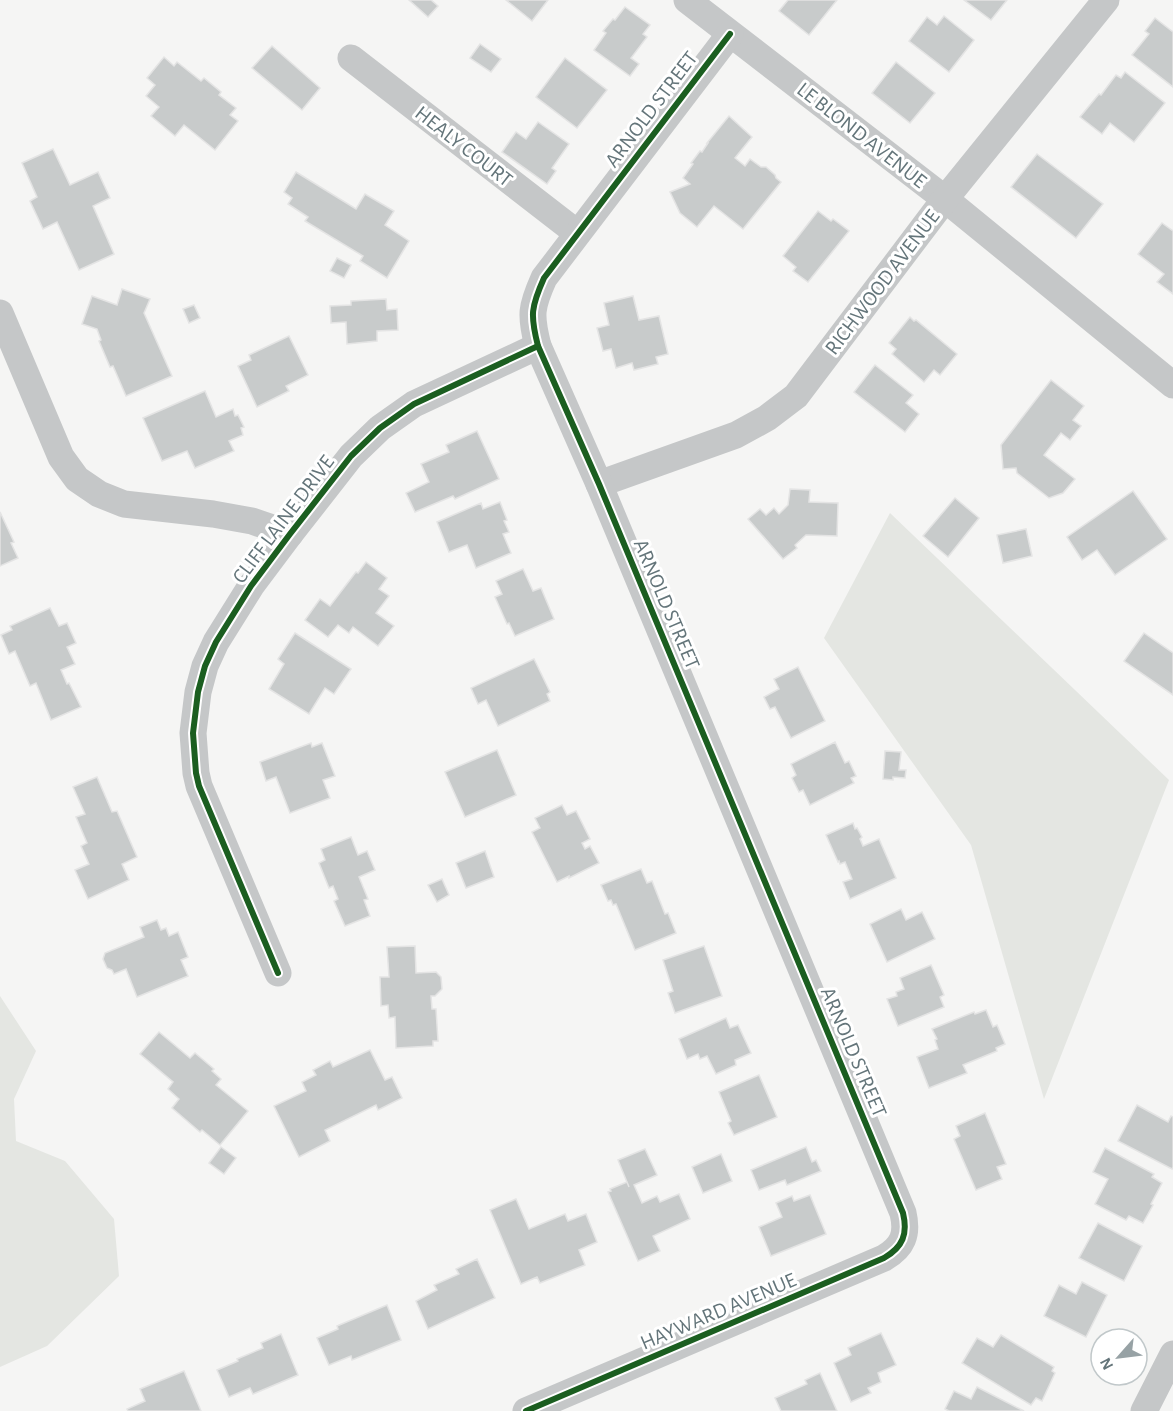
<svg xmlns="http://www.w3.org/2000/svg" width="1173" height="1411" viewBox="0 0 1173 1411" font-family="'Alegreya Sans',sans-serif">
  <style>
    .green { fill: #e4e6e2 }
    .building { fill: #c8cbcb; stroke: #e4e4e4; stroke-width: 1.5 }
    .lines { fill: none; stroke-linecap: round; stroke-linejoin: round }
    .minor { stroke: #c5c7c8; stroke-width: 27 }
    .cycleway-casing { stroke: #fff; stroke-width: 10 }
    .cycleway { stroke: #1b5e20; stroke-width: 6 }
    .labels { text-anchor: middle; stroke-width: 6; stroke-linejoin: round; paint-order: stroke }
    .street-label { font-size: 21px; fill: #64757a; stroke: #fff }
  </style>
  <rect width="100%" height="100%" fill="#f5f5f4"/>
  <g class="green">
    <polygon points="890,513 1169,780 1044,1099 971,845 824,638"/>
    <polygon points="0,996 36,1051 14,1099 16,1141 65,1161 114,1219 119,1276 47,1346 0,1367"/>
  </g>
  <g class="building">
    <polygon points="409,0 431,0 438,6 428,17"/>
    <polygon points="506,0 548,0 532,21"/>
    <polygon points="788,0 837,0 809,35 779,11"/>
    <polygon points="964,0 1007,0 991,20"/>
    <polygon points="625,7 650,25 643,34 647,37 631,58 639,64 630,76 594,50 606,33 603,31 613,19 615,20"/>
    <polygon points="944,16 974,40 949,72 909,41 927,17 937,25"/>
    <polygon points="1155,18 1173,32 1173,87 1132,55 1149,34 1145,31"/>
    <polygon points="480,44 501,59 491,72 470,58"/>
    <polygon points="272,46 320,88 302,110 252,68"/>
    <polygon points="164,57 174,66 177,62 201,81 204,78 221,92 219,95 236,108 230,115 238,121 215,150 184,125 175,136 151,116 159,107 146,96 155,85 147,78"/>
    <polygon points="565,58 607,90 577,128 536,97"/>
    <polygon points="896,62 935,93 910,123 872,93"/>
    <polygon points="1125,72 1165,103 1134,142 1110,123 1102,134 1080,117 1099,94 1101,95 1116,75 1121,78"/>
    <polygon points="729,116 752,137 735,158 745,166 750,159 761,167 766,167 775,175 776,178 781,182 743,229 714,206 697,227 680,213 670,192 690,184 683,178 693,164 691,163 700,151 702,152 708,143 707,143"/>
    <polygon points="538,122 569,144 552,168 556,171 547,184 502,152 516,132 526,139"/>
    <polygon points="53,149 70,185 98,172 110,198 93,206 114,254 79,270 57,222 43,229 30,201 37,197 22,163"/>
    <polygon points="1037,154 1103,204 1076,238 1011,187"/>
    <polygon points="296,172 356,209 365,194 394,211 385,225 409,241 387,278 360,261 363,256 305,221 308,217 288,204 292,198 284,192"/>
    <polygon points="818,211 831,221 833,219 849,231 808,282 793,271 796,267 783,256"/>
    <polygon points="1162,223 1173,231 1173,294 1157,282 1164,274 1138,254"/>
    <polygon points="337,258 351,265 344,278 330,271"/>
    <polygon points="122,289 150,299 144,313 172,376 126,396 113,366 110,367 99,341 101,340 97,329 82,324 92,296 117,305"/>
    <polygon points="633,296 639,320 659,316 668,354 656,357 658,364 634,370 632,363 616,368 611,349 603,351 597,328 609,325 604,303"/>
    <polygon points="386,299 387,310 397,309 398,330 377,331 377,341 347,344 346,322 331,323 330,306 351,305 351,301"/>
    <polygon points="194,305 200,318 189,323 183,309"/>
    <polygon points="910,317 914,321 916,320 957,354 940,375 934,370 924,382 892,354 896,349 889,343"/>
    <polygon points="289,336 308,375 286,386 289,391 257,407 238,366 251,360 249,355"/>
    <polygon points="875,365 913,395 906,403 919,414 905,432 854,392"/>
    <polygon points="1051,380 1084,406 1073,420 1081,426 1070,440 1061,433 1044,455 1075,479 1063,493 1049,498 1017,473 1016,468 1003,469 1001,445"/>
    <polygon points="205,391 216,417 233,409 235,416 238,415 244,427 241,428 243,435 229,441 234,451 195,468 187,451 162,461 143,418"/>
    <polygon points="477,431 499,479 455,499 453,496 415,512 406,493 429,482 421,464 449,452 446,445"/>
    <polygon points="790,489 810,490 809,502 838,503 837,536 806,535 795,545 797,548 783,559 748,519 760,509 766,515 774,508 779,514 788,505"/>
    <polygon points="1133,491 1167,539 1115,575 1097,550 1082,560 1067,537"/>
    <polygon points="955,498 979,518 948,557 923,536"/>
    <polygon points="500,502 507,520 504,521 509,532 503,534 511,553 476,568 467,545 449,552 437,522 481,503 483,509"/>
    <polygon points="0,512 14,542 11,543 18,558 0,566"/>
    <polygon points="1026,529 1032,556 1003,563 997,535"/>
    <polygon points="366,562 387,578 379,589 389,596 376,613 394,626 378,646 353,627 349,633 338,625 328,637 305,620 320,599 330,606 356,572 358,573"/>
    <polygon points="523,569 533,591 541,588 554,619 515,636 509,623 507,624 495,597 502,594 496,581"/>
    <polygon points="50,608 59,626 67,623 76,643 67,647 75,664 61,670 67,684 69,683 81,707 51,720 36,683 30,686 15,651 9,654 1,635 12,630 10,626"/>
    <polygon points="295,633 351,669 334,694 325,688 309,714 269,689 284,664 278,659"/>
    <polygon points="1144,633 1173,653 1173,695 1124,661"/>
    <polygon points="534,659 550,692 547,694 550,701 498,726 486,700 478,704 471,688"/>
    <polygon points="798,667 825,721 791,738 775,707 770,709 764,697 779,689 774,679"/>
    <polygon points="835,742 845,763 849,761 856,776 851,778 854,783 810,805 803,790 799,792 792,778 796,775 791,764"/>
    <polygon points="311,743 312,747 322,743 335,776 323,780 330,798 290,813 276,777 266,781 260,762"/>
    <polygon points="497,750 516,795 465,817 445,772"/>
    <polygon points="885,751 901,752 899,770 906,770 905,778 893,777 893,780 883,779"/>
    <polygon points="97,777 112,812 117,811 137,857 122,864 129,880 88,899 75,870 89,864 81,846 87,843 76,817 85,814 73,787"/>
    <polygon points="562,805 567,815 576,811 590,839 582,843 585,849 590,846 599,863 569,878 569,876 557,882 532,832 540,828 535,818"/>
    <polygon points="853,823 855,829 857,828 862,837 860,839 863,846 879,839 896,878 850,899 843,882 852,879 845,862 840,864 839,861 838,862 826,835"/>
    <polygon points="351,837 358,855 367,851 375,870 359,877 368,899 364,900 370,916 345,926 334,901 338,899 333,886 329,888 319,863 325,860 321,849"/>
    <polygon points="485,851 494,877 466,888 456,863"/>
    <polygon points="641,869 647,883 652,881 665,914 668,913 676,933 635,950 616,904 613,905 611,900 608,901 601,885"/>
    <polygon points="442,879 449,895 437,902 428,885"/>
    <polygon points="901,909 906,920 922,912 935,939 887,962 870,924"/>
    <polygon points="157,920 161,930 166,928 169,936 178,932 188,957 181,960 188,976 137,997 126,969 114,974 112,970 107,968 103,959 105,953 144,937 140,927"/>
    <polygon points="415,946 416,973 436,972 441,977 442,989 435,996 431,996 432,1009 436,1009 438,1041 433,1041 433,1046 396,1048 395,1017 389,1018 388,1005 381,1006 380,977 389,977 387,947"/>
    <polygon points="704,946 722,996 675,1013 668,993 673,991 663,960"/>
    <polygon points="931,965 944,995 940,997 944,1007 898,1026 887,999 897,996 896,992 904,989 900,978"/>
    <polygon points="986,1010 993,1027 997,1025 1005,1044 996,1048 997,1051 963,1065 967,1073 929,1088 917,1057 938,1049 935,1040 937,1039 932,1029 974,1012 975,1014"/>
    <polygon points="726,1018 730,1028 738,1025 751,1053 735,1060 736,1065 716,1074 707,1056 700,1059 698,1054 687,1059 679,1039"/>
    <polygon points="159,1032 190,1058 195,1053 214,1069 212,1071 221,1079 216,1085 248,1111 220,1145 202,1130 200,1132 172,1108 179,1099 168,1089 173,1082 140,1054"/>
    <polygon points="370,1050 385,1080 392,1077 402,1098 378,1110 376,1105 325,1130 330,1141 299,1157 274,1106 306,1091 302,1082 316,1075 313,1070 330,1061 333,1067"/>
    <polygon points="759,1075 777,1117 734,1135 728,1123 731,1121 719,1092"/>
    <polygon points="1137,1105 1168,1122 1171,1116 1173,1117 1173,1167 1172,1169 1118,1141"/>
    <polygon points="985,1113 1006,1164 997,1167 1002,1179 976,1190 954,1139 960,1136 956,1126"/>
    <polygon points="221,1147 236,1158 224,1174 209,1163"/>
    <polygon points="806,1147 812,1162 816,1160 821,1171 787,1185 785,1180 759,1190 751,1170"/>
    <polygon points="1105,1148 1154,1174 1152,1177 1162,1183 1151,1204 1153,1205 1143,1223 1129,1216 1126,1220 1095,1204 1108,1179 1093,1172"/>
    <polygon points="645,1149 657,1175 634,1185 642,1203 657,1196 660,1202 679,1194 690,1219 653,1236 660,1251 638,1261 608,1192 611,1191 610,1189 627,1182 629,1187 618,1160"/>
    <polygon points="721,1154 732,1181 703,1193 692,1167"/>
    <polygon points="810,1195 826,1234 771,1256 759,1227 782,1217 776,1203 792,1196 794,1201"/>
    <polygon points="516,1199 529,1229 565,1214 568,1221 586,1214 597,1242 579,1250 585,1265 540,1283 537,1277 521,1284 490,1210"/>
    <polygon points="1098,1223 1142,1246 1124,1281 1079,1258"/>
    <polygon points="477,1259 495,1298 428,1329 416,1301 437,1290 434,1285 459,1274 456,1269"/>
    <polygon points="1082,1282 1107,1295 1086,1337 1044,1316 1059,1285 1076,1294"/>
    <polygon points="387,1305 401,1340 352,1360 351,1356 329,1365 317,1338 338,1329 337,1326"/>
    <polygon points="881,1333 896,1365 878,1373 881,1382 868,1388 871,1393 851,1402 834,1363 851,1355 848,1348"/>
    <polygon points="281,1334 298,1375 253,1394 250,1388 229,1397 217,1370 238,1361 237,1359 263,1348 261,1343"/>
    <polygon points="1001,1335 1054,1367 1052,1371 1055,1373 1042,1401 1036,1398 1031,1405 962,1363 977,1338 993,1347"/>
    <polygon points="184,1371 201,1411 128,1411 127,1409 145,1401 140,1389"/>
    <polygon points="820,1373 837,1411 781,1411 775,1398 807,1384 805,1380"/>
    <polygon points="977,1387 1018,1408 1024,1411 949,1411 945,1409 954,1391 971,1399"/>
  </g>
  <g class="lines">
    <g class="minor">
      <polyline points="687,0 945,199 1173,385"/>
      <polyline points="351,58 577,233"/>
      <polyline points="0,313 61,457 77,479 99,494 124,504 213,514 252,521 290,534"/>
      <polyline points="599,484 736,435 767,418 796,396 945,199 1106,0"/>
      <polyline points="278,973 199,786 196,773 193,733 198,692 205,666 216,642 251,586 290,534 351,456 380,428 414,404 538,346"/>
      <path d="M526,1411L884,1258C903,1247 908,1234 903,1213L599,484L538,346C530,315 531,307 544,278L730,34"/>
      <polyline points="1144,1411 1173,1354"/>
    </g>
    <g class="cycleway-casing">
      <g id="cycleway">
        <polyline points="278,973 199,786 196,773 193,733 198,692 205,666 216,642 251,586 290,534 351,456 380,428 414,404 538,346"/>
        <path d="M526,1411L884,1258C903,1247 908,1234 903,1213L599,484L538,346C530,315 531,307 544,278L730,34"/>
      </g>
    </g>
    <use href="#cycleway" class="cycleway"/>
  </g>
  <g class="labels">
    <g class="street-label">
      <text transform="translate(651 109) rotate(-53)" y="7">ARNOLD STREET</text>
      <text transform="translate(862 135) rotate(38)" y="7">LE BLOND AVENUE</text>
      <text transform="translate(464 146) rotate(38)" y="7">HEALY COURT</text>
      <text transform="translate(882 282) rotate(-53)" y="7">RICHWOOD AVENUE</text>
      <text transform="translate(283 519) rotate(-53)" y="7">CLIFF LAINE DRIVE</text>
      <text transform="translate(667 604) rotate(67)" y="7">ARNOLD STREET</text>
      <text transform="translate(854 1052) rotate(67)" y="7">ARNOLD STREET</text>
      <text transform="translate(718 1311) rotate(-23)" y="7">HAYWARD AVENUE</text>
    </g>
  </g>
  <g transform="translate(1119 1357) rotate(242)"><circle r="28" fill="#ffffff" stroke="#c1c8ca" stroke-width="1.5"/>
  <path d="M0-4.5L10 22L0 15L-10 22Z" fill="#97a2a5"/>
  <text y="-9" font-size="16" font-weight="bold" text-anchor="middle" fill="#64757a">N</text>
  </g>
</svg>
